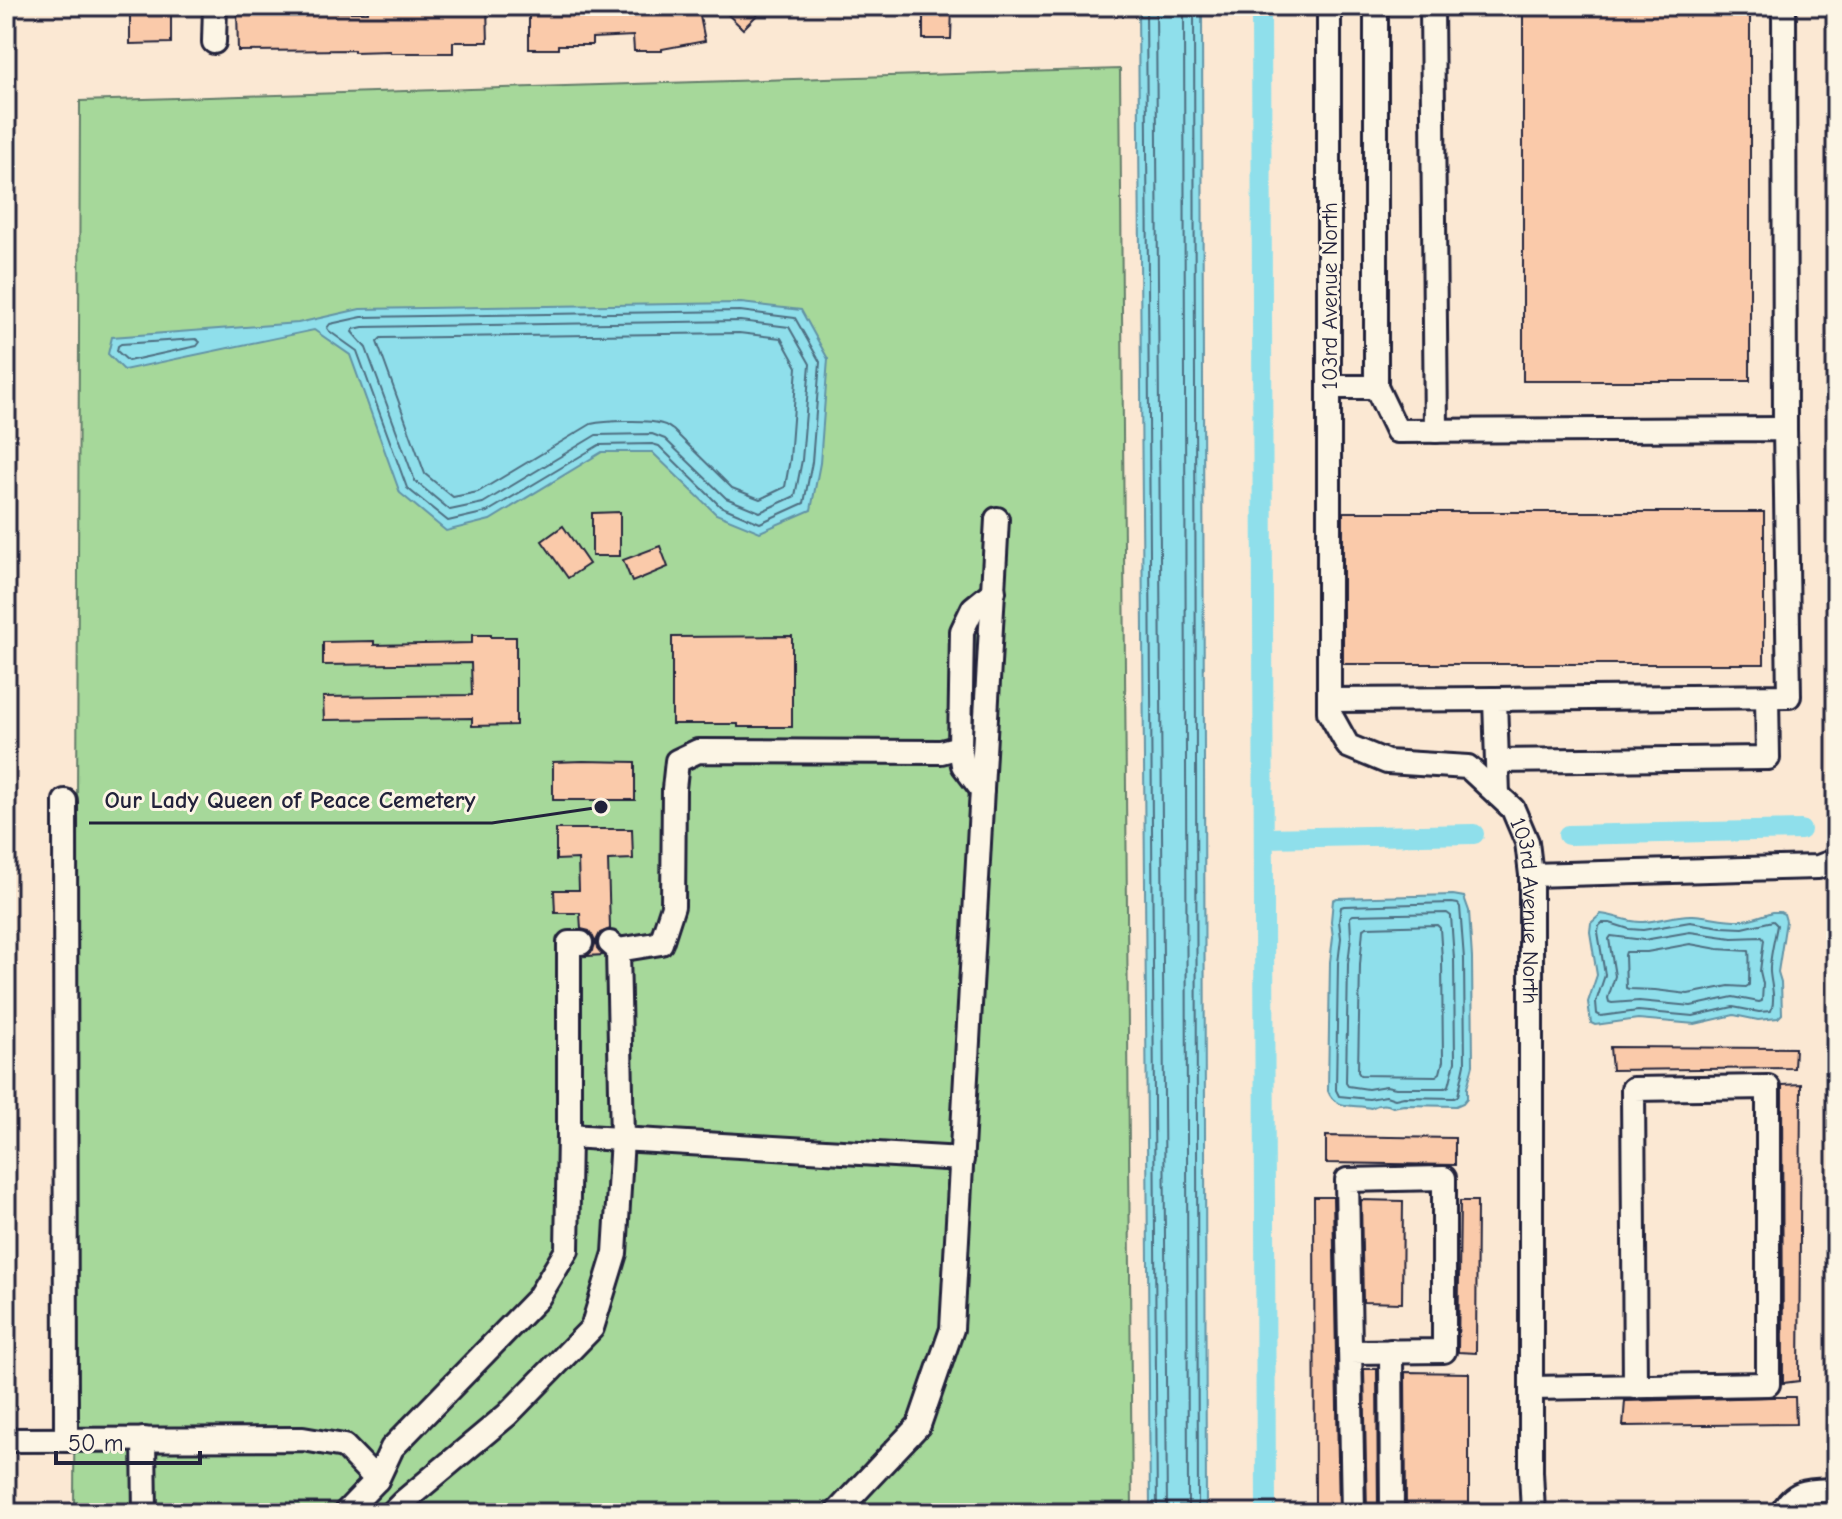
<svg xmlns="http://www.w3.org/2000/svg" width="1842" height="1519" viewBox="0 0 1842 1519" font-family="'Comic Neue',sans-serif">
  <style>
    .green { fill: #a6d89a; stroke: #647d6a; stroke-width: 2 }
    .water { fill: #8fdfeb; stroke: #6393a5; stroke-width: 2 }
    .lines { fill: none; stroke-linecap: round; stroke-linejoin: round }
    .shore { stroke: #4e6e81; stroke-width: 2 }
    .canal { stroke: #8fdfeb; stroke-width: 20 }
    .building { fill: #facaaa; stroke: #22223b; stroke-width: 2 }
    .minor-casing { stroke: #22223b; stroke-width: 28 }
    .path { stroke: #22223b; stroke-width: 3; stroke-dasharray: 8 6; stroke-linecap: butt }
    .minor { stroke: #fcf5e5; stroke-width: 22 }
    .labels { text-anchor: middle; stroke-width: 6; stroke-linejoin: round; paint-order: stroke }
    .street-label { font-size: 22px; fill: #22223b; stroke: #fcf5e5 }
    .leader { fill: none; stroke: #22223b; stroke-width: 3 }
    .callout-dot { fill: #22223b; stroke: #fcf5e5; stroke-width: 3 }
    .callout-label { font-size: 24px; text-anchor: middle; font-weight: bold; fill: #22223b; stroke: #fcf5e5; stroke-width: 6; stroke-linejoin: round; paint-order: stroke }
  </style>
  <rect width="100%" height="100%" fill="#fbe8d3"/>
  <filter id="ink" filterUnits="userSpaceOnUse"><feTurbulence type="fractalNoise" baseFrequency=".0125" numOctaves="2"/><feDisplacementMap in="SourceGraphic" scale="16" xChannelSelector="R" yChannelSelector="G"/><feConvolveMatrix kernelMatrix="1 2 1 2 8 2 1 2 1" color-interpolation-filters="sRGB"/></filter>
  <g filter="url(#ink)">
    <polygon class="green" points="1120,69 1132,1513 74,1513 80,101"/>
    <g class="water">
      <polygon points="1138,6 1202,6 1206,1513 1150,1513"/>
      <polygon points="741,303 801,310 828,359 820,463 811,510 760,532 716,514 652,452 602,452 490,520 446,531 400,493 350,355 314,330 124,370 108,354 112,337 298,323 360,309"/>
      <path d="M1453,895L1464,897L1469,911L1472,958L1473,1065L1467,1088V1098L1463,1103L1456,1106L1404,1105L1393,1107C1385,1103 1378,1104 1371,1108C1353,1104 1335,1110 1328,1091L1330,962L1333,937L1331,921L1333,900L1337,898Z"/>
      <path d="M1773,912H1780L1784,914L1786,921L1778,972L1781,982L1782,1014L1778,1018L1758,1020L1734,1015L1695,1024L1638,1019L1595,1025L1591,1023L1588,1002L1597,975L1590,932L1591,923L1601,914C1615,915 1629,923 1643,922C1660,921 1676,914 1693,915C1710,916 1726,921 1743,920C1754,919 1763,915 1773,912Z"/>
    </g>
    <g class="lines">
      <g class="shore">
        <polyline points="1146,6 1157,1513"/>
        <polyline points="1156,6 1167,1513"/>
        <polyline points="1184,6 1188,1513"/>
        <polyline points="1194,6 1198,1513"/>
        <polygon points="740,311 795,318 820,362 812,462 804,503 760,523 720,506 659,446 652,444 599,445 487,512 448,521 407,488 357,351 329,331 327,328 330,324 362,317"/>
        <polygon points="740,321 789,327 810,364 802,460 795,496 760,512 726,498 665,439 652,434 596,435 483,503 450,510 415,481 366,348 352,332 354,329 363,327"/>
        <path d="M739,333L781,338L797,367L790,459L785,487L760,499L732,488L673,430C668,427 667,425 662,424C649,419 604,421 591,424L478,492L453,497L425,474L377,342L381,338Z"/>
        <polygon points="196,339 200,342 197,346 128,361 117,351 118,346 121,344"/>
        <polygon points="1452,903 1458,904 1460,907 1464,959 1465,1064 1458,1096 1454,1098 1404,1097 1395,1099 1386,1096 1369,1099 1339,1096 1336,1090 1338,963 1341,938 1339,921 1341,907 1344,906"/>
        <polygon points="1447,913 1451,916 1454,959 1455,1062 1449,1086 1445,1088 1396,1088 1386,1086 1368,1089 1348,1086 1346,1083 1348,964 1351,937 1350,917 1353,915"/>
        <path d="M1773,921L1777,925C1775,938 1769,959 1770,972C1771,985 1776,998 1771,1011L1759,1012L1733,1007L1693,1016L1638,1011L1601,1016L1597,1014L1596,1002L1605,975L1598,932L1599,926L1602,923H1610L1629,929L1643,930L1690,922L1721,927L1743,928Z"/>
        <polygon points="1437,925 1440,928 1442,959 1443,1061 1440,1073 1436,1076 1360,1075 1358,1072 1360,965 1363,929 1367,927"/>
        <polygon points="1690,932 1732,938 1762,937 1764,940 1760,971 1763,984 1762,1001 1759,1002 1733,997 1691,1006 1639,1001 1612,1003 1609,1002 1608,998 1615,976 1609,939 1611,936 1644,940"/>
        <path d="M1690,944L1718,949L1749,951C1750,955 1749,978 1749,985L1746,987L1729,986L1688,994L1655,990L1629,989L1626,988L1625,955L1626,952H1647Z"/>
      </g>
      <g class="canal">
        <polyline points="1261,6 1266,1513"/>
        <polyline points="1568,835 1801,830"/>
        <polyline points="1264,838 1474,834"/>
      </g>
    </g>
    <g class="building">
      <polygon points="130,6 171,6 171,43 130,44"/>
      <polygon points="368,6 487,6 488,42 453,42 453,53 390,53 390,51 354,52 354,50 238,51 237,9 330,7 330,12 368,12"/>
      <polygon points="538,6 698,6 705,41 662,49 662,51 634,51 633,36 592,38 592,45 558,45 558,49 529,49 529,12 538,12"/>
      <polygon points="719,6 766,6 743,29"/>
      <polygon points="923,6 952,6 951,39 923,39"/>
      <rect x="1523" y="6" width="227" height="375"/>
      <polygon points="620,512 620,556 592,556 592,513"/>
      <rect x="1343" y="512" width="421" height="152"/>
      <polygon points="563,526 589,564 568,578 542,541"/>
      <polygon points="660,546 668,567 632,582 623,560"/>
      <polygon points="472,635 491,635 491,637 516,637 516,725 472,726 472,718 324,720 323,697 472,695 471,663 323,665 323,642 374,641 374,645 472,643"/>
      <polygon points="792,636 792,727 738,727 738,724 672,724 672,637"/>
      <polygon points="583,761 635,762 635,800 553,800 553,762"/>
      <polygon points="556,829 632,829 633,859 608,860 610,929 600,933 596,941 597,948 603,955 586,956 593,951 595,942 593,937 589,931 581,929 580,913 555,913 554,890 579,890 578,859 556,860"/>
      <polygon points="1610,1047 1795,1048 1794,1068 1612,1070"/>
      <polygon points="1801,1084 1799,1381 1783,1383 1782,1085"/>
      <polygon points="1326,1136 1455,1138 1455,1165 1326,1163"/>
      <polygon points="1314,1197 1333,1197 1339,1513 1315,1513"/>
      <polygon points="1361,1200 1403,1201 1402,1303 1363,1302"/>
      <polygon points="1460,1201 1477,1201 1476,1353 1458,1352"/>
      <polygon points="1364,1369 1377,1369 1378,1513 1367,1513"/>
      <polygon points="1405,1372 1469,1373 1469,1513 1406,1513"/>
      <polygon points="1773,1397 1795,1397 1796,1424 1623,1426 1625,1401"/>
    </g>
    <g class="lines">
      <g class="minor-casing">
        <g id="minor">
          <path id="s1" d="M1329,6V712L1348,746L1387,762L1468,767L1513,809L1527,842L1531,875V1471L1533,1513"/>
          <polyline points="1376,6 1376,387 1397,431 1785,429 1789,696 1495,699 1498,795"/>
          <polyline points="1432,6 1436,431"/>
          <polyline points="1784,6 1785,429"/>
          <polyline points="214,42 215,6"/>
          <polyline points="1329,387 1376,387"/>
          <polyline points="1329,700 1495,699"/>
          <polyline points="1497,761 1768,758 1767,697"/>
          <polyline points="982,790 963,765 960,747 962,631 973,608 994,591"/>
          <polyline points="65,801 66,1440"/>
          <polyline points="1531,875 1818,867 1834,861 1836,856"/>
          <polyline points="618,950 661,943 673,906 674,789 677,761 698,751 941,752 960,747"/>
          <polyline points="569,1136 962,1159"/>
          <polyline points="1391,1351 1392,1513"/>
          <polyline points="1350,1352 1444,1351 1444,1178 1347,1180 1353,1513"/>
          <path d="M1531,1388C1610,1387 1689,1386 1768,1384V1087L1633,1089L1635,1387"/>
          <polyline points="144,1439 145,1513"/>
          <polyline points="6,1440 303,1439 344,1446 377,1480"/>
          <polyline points="345,1513 377,1480 392,1448 538,1298 567,1250 569,1136 569,943 581,943"/>
          <polyline points="392,1513 403,1502 507,1415 592,1328 615,1253 622,1139 618,950 610,943"/>
          <polyline points="836,1513 919,1425 952,1329 997,519"/>
          <path d="M1782,1513C1794,1488 1812,1491 1836,1490"/>
        </g>
      </g>
      <polyline class="path" points="1834,881 1836,1053"/>
      <use href="#minor" class="minor"/>
    </g>
  </g>
  <g class="labels">
    <g class="street-label">
      <text transform="translate(1329 296) rotate(-90)" y="8">103rd Avenue North</text>
      <text dy="8" stroke="none"><textPath href="#s1" startOffset="1034">103rd Avenue North</textPath></text>
    </g>
  </g>
  <path class="leader" d="M601 807L492 823H89"/>
  <circle class="callout-dot" cx="601" cy="807" r="8"/>
  <g class="callout-label">
    <text x="290" y="808">Our Lady Queen of Peace Cemetery</text>
  </g>
  <rect width="1842" height="1519" fill="none" stroke="#fcf5e5" stroke-width="32"/>
  <rect x="16" y="16" width="1810" height="1487" fill="none" stroke="#22223b" stroke-width="3" filter="url(#ink)"/>
  <path d="M56 1451v12h144v-12" fill="none" stroke="#22223b" stroke-width="4"/>
  <text x="68" y="1451" font-size="24" fill="#22223b" stroke="#fcf5e5" stroke-width="6" paint-order="stroke">50 m</text>
</svg>
